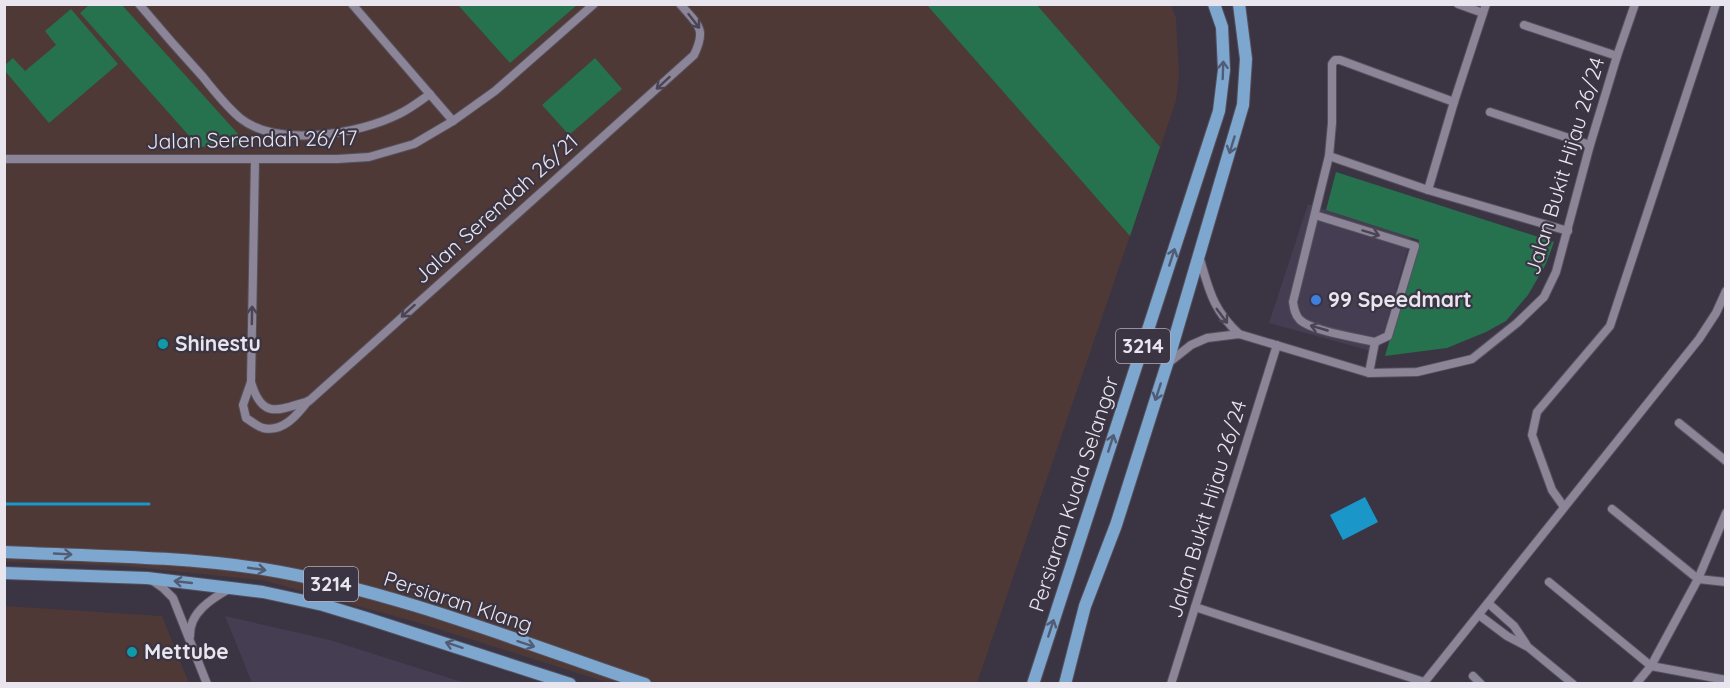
<svg xmlns="http://www.w3.org/2000/svg" width="1730" height="688" viewBox="0 0 1730 688" font-family="Quicksand,sans-serif">
  <style>
    .built { fill: #453d52 }
    .industrial { fill: #4e3937 }
    .green { fill: #26714e }
    .water { fill: #1b96c9 }
    .lines { fill: none; stroke-linecap: round; stroke-linejoin: round }
    .stream { stroke: #1b96c9; stroke-width: 3 }
    .minor-casing { stroke: #55505d; stroke-width: 10 }
    .primary-casing { stroke: #55505d; stroke-width: 14 }
    .minor { stroke: #8b8597; stroke-width: 8 }
    .primary { stroke: #7ea7cf; stroke-width: 12 }
    .oneway { stroke: #4a4454 }
    .oneway2 { stroke: #525c74 }
    .shop-dot { fill: #3f7fe0; stroke: #3a3443; stroke-width: 2 }
    .culture-dot { fill: #0f9aa8; stroke: #3a3443; stroke-width: 2 }
    .labels { text-anchor: middle; stroke-width: 4.5; stroke-linejoin: round; paint-order: stroke }
    .shield { fill: #3a3443; stroke: #b4b0bb; stroke-width: 1.5 }
    .shield-label { font-size: 20px; font-weight: bold; fill: #e8e5ee }
    .street-label { font-size: 21px; fill: #e8e5ee; stroke: #3a3443 }
    .poi-label { font-size: 21px; font-weight: bold; fill: #e8e5ee; stroke: #3a3443; text-anchor: start }
  </style>
  <rect width="100%" height="100%" fill="#3a3443"/>
  <g class="built">
    <polygon points="1308,204 1411,237 1378,353 1269,323"/>
    <polygon points="225,616 330,640 465,683 252,683"/>
  </g>
  <g class="industrial">
    <polygon points="5,5 1171,5 1176,18 1179,74 1176,101 977,683 609,683 416,622 262,580 124,566 5,562"/>
    <polygon points="5,606 162,616 189,683 5,683"/>
  </g>
  <g class="green">
    <polygon points="89,5 122,5 248,145 199,147 80,13"/>
    <polygon points="458,5 577,5 510,63"/>
    <polygon points="927,5 1037,5 1160,147 1130,236"/>
    <polygon points="71,9 118,64 49,123 5,71 5,65 13,58 25,71 56,45 45,31"/>
    <polygon points="595,58 622,89 569,135 542,105"/>
    <polygon points="1336,172 1554,242 1546,264 1528,295 1506,321 1486,332 1447,348 1385,356 1419,240 1326,210"/>
  </g>
  <polygon class="water" points="1365,497 1378,522 1343,540 1330,515"/>
  <g class="lines">
    <polyline class="stream" points="4,504 149,504"/>
    <g class="minor-casing">
      <g id="minor">
        <path d="M139,4C160,29 181,53 203,77C214,91 226,106 240,118C277,148 360,134 399,114C410,109 420,101 430,94"/>
        <polyline points="352,4 453,121"/>
        <polyline points="1458,4 1483,13"/>
        <polyline points="1524,25 1617,56"/>
        <polyline points="1490,112 1590,145"/>
        <polyline points="1329,156 1428,190 1568,231"/>
        <polyline points="4,159 337,159 369,157 414,144 453,121 495,91 594,4"/>
        <path d="M255,159L251,382C262,420 278,410 309,401L694,55C707,28 698,25 680,4"/>
        <polyline points="1428,190 1454,102 1486,4"/>
        <polyline points="1315,215 1415,246 1388,336 1375,342"/>
        <path d="M1199,256C1209,289 1212,309 1239,334"/>
        <path d="M1375,342C1358,338 1312,331 1300,320C1295,315 1294,309 1293,302L1329,156L1332,123V64L1335,60H1340L1454,102"/>
        <polyline points="1167,364 1191,345 1207,338 1239,334 1369,373 1417,372 1472,359 1517,323 1544,297 1556,272 1590,145 1617,56 1635,4"/>
        <polyline points="1369,373 1375,342"/>
        <path d="M251,382L243,405L246,418C251,421 258,427 263,428C283,433 298,414 308,401"/>
        <polyline points="1679,423 1726,461"/>
        <polyline points="1564,507 1552,490 1532,435 1537,412 1610,326 1716,4"/>
        <polyline points="1612,509 1698,579 1726,582"/>
        <polyline points="150,579 163,588 173,598 207,684"/>
        <polyline points="1549,582 1651,666 1726,680"/>
        <polyline points="1488,603 1514,626 1526,644"/>
        <polyline points="1195,607 1424,682"/>
        <polyline points="1479,615 1507,636 1528,647 1573,684"/>
        <path d="M190,636C189,613 211,599 229,589"/>
        <polyline points="1473,676 1481,684"/>
        <polyline points="1171,684 1277,345"/>
        <polyline points="1423,684 1699,339 1716,313 1726,291"/>
        <polyline points="1636,684 1651,666 1698,579 1726,513"/>
      </g>
    </g>
    <g class="primary-casing">
      <g id="primary">
        <path d="M4,552C90,556 178,556 263,569C392,590 521,642 645,684"/>
        <polyline points="4,573 147,578 263,592 323,605 366,618 570,684"/>
        <polyline points="1033,684 1219,111 1224,70 1222,27 1214,4"/>
        <polyline points="1065,684 1085,606 1116,525 1167,364 1243,105 1246,59 1239,4"/>
      </g>
    </g>
    <use href="#minor" class="minor"/>
    <use href="#primary" class="primary"/>
  </g>
  <defs><path id="oneway-shaft" d="M-6 0H5M1.5-3L5.5 0L1.5 3" fill="none" stroke-width="1.6" stroke-linecap="round" stroke-linejoin="round" transform="scale(1.5)"/></defs>
  <g class="oneway">
    <use href="#oneway-shaft" transform="translate(694 21) rotate(52)"/>
    <use href="#oneway-shaft" transform="translate(663 83) rotate(138)"/>
    <use href="#oneway-shaft" transform="translate(1371 233) rotate(17)"/>
    <use href="#oneway-shaft" transform="translate(408 311) rotate(138)"/>
    <use href="#oneway-shaft" transform="translate(252 315) rotate(-89)"/>
    <use href="#oneway-shaft" transform="translate(1222 316) rotate(53)"/>
    <use href="#oneway-shaft" transform="translate(1319 328) rotate(-164)"/>
  </g>
  <g class="oneway2">
    <use href="#oneway-shaft" transform="translate(1223 70) rotate(-88)"/>
    <use href="#oneway-shaft" transform="translate(1232 145) rotate(107)"/>
    <use href="#oneway-shaft" transform="translate(1172 257) rotate(-72)"/>
    <use href="#oneway-shaft" transform="translate(1158 392) rotate(108)"/>
    <use href="#oneway-shaft" transform="translate(1111 443) rotate(-72)"/>
    <use href="#oneway-shaft" transform="translate(63 554) rotate(3)"/>
    <use href="#oneway-shaft" transform="translate(257 569) rotate(8)"/>
    <use href="#oneway-shaft" transform="translate(183 582) rotate(-174)"/>
    <use href="#oneway-shaft" transform="translate(1051 628) rotate(-72)"/>
    <use href="#oneway-shaft" transform="translate(526 644) rotate(18)"/>
    <use href="#oneway-shaft" transform="translate(454 645) rotate(-162)"/>
  </g>
  <circle class="shop-dot" cx="1316" cy="300" r="6"/>
  <g class="culture-dot">
    <circle cx="163" cy="344" r="6"/>
    <circle cx="132" cy="652" r="6"/>
  </g>
  <g class="labels">
    <g class="shield">
      <rect x="1116" y="329" width="54" height="34" rx="4.5"/>
      <rect x="304" y="567" width="54" height="34" rx="4.5"/>
    </g>
    <g class="shield-label">
      <text x="1143" y="353">3214</text>
      <text x="331" y="591">3214</text>
    </g>
    <g class="street-label">
      <text transform="translate(252 140) rotate(-1)" y="7">Jalan Serendah 26/17</text>
      <text transform="translate(1565 166) rotate(-73)" y="7">Jalan Bukit Hijau 26/24</text>
      <text transform="translate(496 209) rotate(-42)" y="7">Jalan Serendah 26/21</text>
      <text transform="translate(1074 494) rotate(-72)" y="7">Persiaran Kuala Selangor</text>
      <text transform="translate(1207 509) rotate(-73)" y="7">Jalan Bukit Hijau 26/24</text>
      <text transform="translate(458 602) rotate(18)" y="7">Persiaran Klang</text>
    </g>
    <g class="poi-label">
      <text x="1328" y="307">99 Speedmart</text>
      <text x="175" y="351">Shinestu</text>
      <text x="144" y="659">Mettube</text>
    </g>
  </g>
  <rect width="1730" height="688" fill="none" stroke="#e8e5ee" stroke-width="12"/>
</svg>
